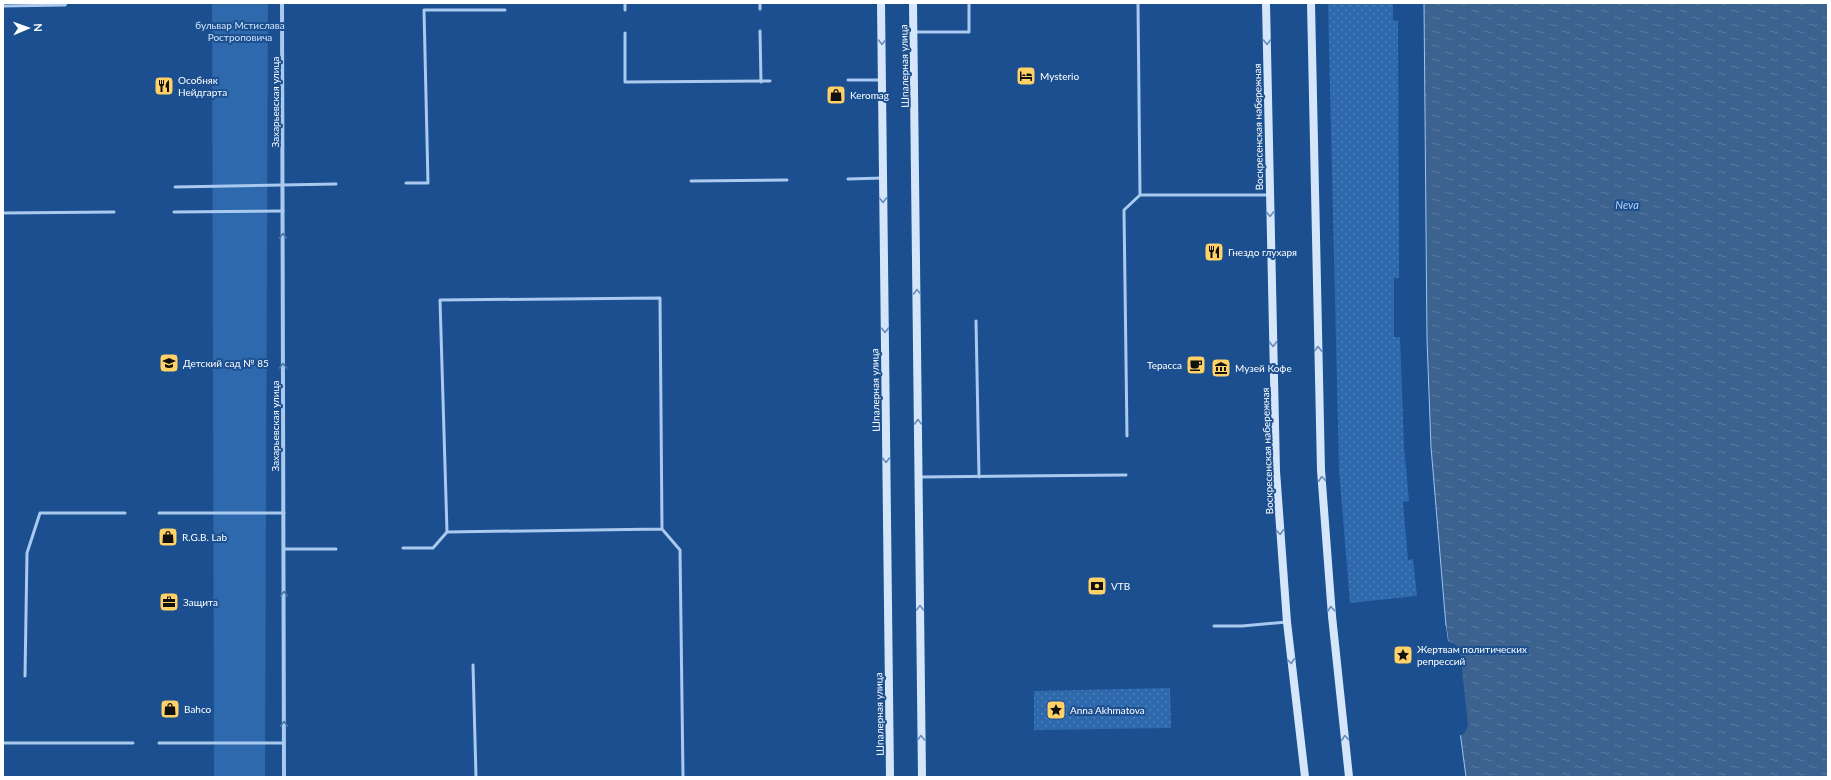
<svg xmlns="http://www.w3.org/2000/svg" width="1831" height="780" viewBox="0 0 1831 780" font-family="Lato,sans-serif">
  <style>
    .grass { fill: url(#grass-dots) }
    .park { fill: #2e69ad }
    .water { fill: url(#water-ripples); stroke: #9cc4f0 }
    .pier { fill: #1b4f8f }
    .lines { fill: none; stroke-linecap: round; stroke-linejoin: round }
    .lane { stroke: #a9c9ee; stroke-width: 3 }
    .street { stroke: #a9c9ee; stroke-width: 4 }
    .secondary { stroke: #d6e6fa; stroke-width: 8 }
    .oneway { stroke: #668bba }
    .oneway2 { stroke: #4674ac }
    .labels { text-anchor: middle; stroke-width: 4; stroke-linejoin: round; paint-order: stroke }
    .park-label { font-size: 10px; fill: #cfe3fa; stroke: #1b4f8f }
    .street-label { font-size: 10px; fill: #fff; stroke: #1b4f8f }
    .poi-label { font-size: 10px; fill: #fff; stroke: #1b4f8f; text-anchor: start }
    .water-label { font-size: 11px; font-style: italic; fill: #b5d3f5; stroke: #1b4f8f }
  </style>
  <defs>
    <pattern id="grass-dots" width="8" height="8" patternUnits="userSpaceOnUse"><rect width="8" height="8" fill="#2e69ad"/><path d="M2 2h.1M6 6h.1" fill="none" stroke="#4d80b9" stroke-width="1.8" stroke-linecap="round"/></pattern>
    <pattern id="water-ripples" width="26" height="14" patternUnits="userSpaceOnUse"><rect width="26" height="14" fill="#3c6290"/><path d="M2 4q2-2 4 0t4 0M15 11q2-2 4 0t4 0" fill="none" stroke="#597aa1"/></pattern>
  </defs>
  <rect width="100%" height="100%" fill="#1b4f8f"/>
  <g class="grass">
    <polygon points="1328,3 1393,3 1393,20 1398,21 1399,278 1394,278 1394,337 1400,337 1404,446 1409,501 1403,502 1408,560 1413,559 1417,596 1350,603 1339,469"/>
    <polygon points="1170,688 1171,728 1034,730 1034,691"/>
  </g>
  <polygon class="park" points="212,3 268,3 265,777 214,777"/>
  <polygon class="water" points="1424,3 1828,3 1828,777 1466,777 1446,626 1431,447 1427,339"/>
  <polygon class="pier" points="1444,626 1446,626 1448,641 1456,645 1460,651 1468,726 1465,733 1459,736 1461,753 1459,753"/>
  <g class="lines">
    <g class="lane">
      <polyline points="625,3 625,10"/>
      <polyline points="760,3 760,9"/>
      <polyline points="3,6 65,5 66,3"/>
      <polyline points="760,31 761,82"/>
      <polyline points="914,32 969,32 969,3"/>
      <polyline points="625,33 625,82 770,81"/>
      <polyline points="848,80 882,80"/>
      <polyline points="848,179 883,178"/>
      <polyline points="691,181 787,180"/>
      <polyline points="406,183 428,183 424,10 505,10"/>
      <polyline points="175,187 336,184"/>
      <polyline points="1140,195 1270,195"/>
      <polyline points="174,212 283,211"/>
      <polyline points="3,213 114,212"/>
      <polyline points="976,321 979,477"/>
      <polyline points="1127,436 1124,210 1140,195 1138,3"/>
      <polyline points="919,477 1126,475"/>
      <polyline points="159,513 284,513"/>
      <polyline points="662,529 447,532 440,300 660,298 662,529 680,550 683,777"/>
      <polyline points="403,548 433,548 447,532"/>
      <polyline points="284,549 336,549"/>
      <polyline points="1214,626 1242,626 1287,622"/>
      <polyline points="473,665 476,777"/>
      <polyline points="25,676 27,553 40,513 125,513"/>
      <polyline points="3,743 133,743"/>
      <polyline points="159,743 284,743"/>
    </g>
    <polyline class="street" points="282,3 284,777"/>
    <g class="secondary">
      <polyline points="881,3 890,777"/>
      <polyline points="913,3 922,777"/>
      <polyline points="1266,3 1276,471 1287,622 1305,777"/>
      <polyline points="1311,3 1321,470 1332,616 1349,777"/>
    </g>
  </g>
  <defs><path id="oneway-chevron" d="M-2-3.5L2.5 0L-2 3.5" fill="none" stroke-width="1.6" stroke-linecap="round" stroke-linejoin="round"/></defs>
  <g class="oneway">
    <use href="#oneway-chevron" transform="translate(882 42) rotate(89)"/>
    <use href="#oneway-chevron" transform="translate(1267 42) rotate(89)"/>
    <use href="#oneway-chevron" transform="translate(883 200) rotate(89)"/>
    <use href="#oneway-chevron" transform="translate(1270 214) rotate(89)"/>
    <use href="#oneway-chevron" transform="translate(917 292) rotate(-91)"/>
    <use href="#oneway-chevron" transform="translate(885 330) rotate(89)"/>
    <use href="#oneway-chevron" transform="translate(1273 344) rotate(89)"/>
    <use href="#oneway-chevron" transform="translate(1318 349) rotate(-91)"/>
    <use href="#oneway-chevron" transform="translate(918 422) rotate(-91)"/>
    <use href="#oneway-chevron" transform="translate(886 460) rotate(89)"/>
    <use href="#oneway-chevron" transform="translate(1322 479) rotate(-94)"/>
    <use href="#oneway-chevron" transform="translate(1280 532) rotate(86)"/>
    <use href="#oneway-chevron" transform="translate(920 608) rotate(-91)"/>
    <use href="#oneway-chevron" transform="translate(1331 609) rotate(-94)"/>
    <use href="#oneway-chevron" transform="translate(1291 661) rotate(83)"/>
    <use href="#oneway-chevron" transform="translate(921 738) rotate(-91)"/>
    <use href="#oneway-chevron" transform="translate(1345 738) rotate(-96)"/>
  </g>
  <g class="oneway2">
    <use href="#oneway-chevron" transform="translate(283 236) rotate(-90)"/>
    <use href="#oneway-chevron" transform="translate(283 366) rotate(-90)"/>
    <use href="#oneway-chevron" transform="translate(284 594) rotate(-90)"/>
    <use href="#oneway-chevron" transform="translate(284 724) rotate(-90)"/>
  </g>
  <defs>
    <g id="hotel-square" transform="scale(1)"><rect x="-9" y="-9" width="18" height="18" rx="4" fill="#ffd166" stroke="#1b4f8f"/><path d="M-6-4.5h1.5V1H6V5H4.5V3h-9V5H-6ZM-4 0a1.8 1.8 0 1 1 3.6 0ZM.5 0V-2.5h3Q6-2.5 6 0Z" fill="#111"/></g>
    <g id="restaurant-square" transform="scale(1)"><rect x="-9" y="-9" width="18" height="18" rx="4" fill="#ffd166" stroke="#1b4f8f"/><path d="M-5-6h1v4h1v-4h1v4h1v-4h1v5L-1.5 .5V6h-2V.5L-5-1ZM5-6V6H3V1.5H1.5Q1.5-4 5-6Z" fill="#111"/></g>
    <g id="shop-square" transform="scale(1)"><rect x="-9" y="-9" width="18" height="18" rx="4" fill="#ffd166" stroke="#1b4f8f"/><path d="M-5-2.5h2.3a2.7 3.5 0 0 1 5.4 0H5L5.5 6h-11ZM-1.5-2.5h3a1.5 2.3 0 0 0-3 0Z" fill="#111"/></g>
    <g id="school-square" transform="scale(1)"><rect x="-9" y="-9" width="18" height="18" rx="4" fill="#ffd166" stroke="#1b4f8f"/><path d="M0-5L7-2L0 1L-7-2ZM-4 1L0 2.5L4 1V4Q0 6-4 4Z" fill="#111"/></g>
    <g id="cafe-square" transform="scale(1)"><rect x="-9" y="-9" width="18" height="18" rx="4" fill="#ffd166" stroke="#1b4f8f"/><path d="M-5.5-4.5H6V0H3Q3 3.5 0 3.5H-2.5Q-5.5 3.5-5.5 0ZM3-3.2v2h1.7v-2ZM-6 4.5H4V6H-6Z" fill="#111"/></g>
    <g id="museum-square" transform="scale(1)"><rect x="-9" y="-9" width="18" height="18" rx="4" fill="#ffd166" stroke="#1b4f8f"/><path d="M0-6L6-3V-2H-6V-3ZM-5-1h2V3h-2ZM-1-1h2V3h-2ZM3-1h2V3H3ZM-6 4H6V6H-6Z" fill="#111"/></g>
    <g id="bank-square" transform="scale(1)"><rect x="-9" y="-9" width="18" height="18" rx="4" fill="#ffd166" stroke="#1b4f8f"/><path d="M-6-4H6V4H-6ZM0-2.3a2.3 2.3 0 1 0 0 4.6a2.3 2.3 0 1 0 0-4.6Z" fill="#111"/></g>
    <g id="office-square" transform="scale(1)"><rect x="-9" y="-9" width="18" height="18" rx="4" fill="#ffd166" stroke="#1b4f8f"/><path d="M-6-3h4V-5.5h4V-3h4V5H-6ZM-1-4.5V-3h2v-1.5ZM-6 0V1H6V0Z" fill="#111"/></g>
    <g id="sight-square" transform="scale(1)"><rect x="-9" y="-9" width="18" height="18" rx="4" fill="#ffd166" stroke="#1b4f8f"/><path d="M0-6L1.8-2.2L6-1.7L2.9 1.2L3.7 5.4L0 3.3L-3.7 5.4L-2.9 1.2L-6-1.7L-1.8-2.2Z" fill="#111"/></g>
  </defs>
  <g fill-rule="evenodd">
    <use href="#hotel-square" x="1026" y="76"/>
    <use href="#restaurant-square" x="164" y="86"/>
    <use href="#shop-square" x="836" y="95"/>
    <use href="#restaurant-square" x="1214" y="252"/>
    <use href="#school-square" x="169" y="363"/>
    <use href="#cafe-square" x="1196" y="365"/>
    <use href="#museum-square" x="1221" y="368"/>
    <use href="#shop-square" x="168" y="537"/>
    <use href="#bank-square" x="1097" y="586"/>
    <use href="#office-square" x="169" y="602"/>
    <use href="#sight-square" x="1403" y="655"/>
    <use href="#shop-square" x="170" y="709"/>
    <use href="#sight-square" x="1056" y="710"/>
  </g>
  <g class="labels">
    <g class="park-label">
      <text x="240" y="29">бульвар Мстислава<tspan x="240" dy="12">Ростроповича</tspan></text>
    </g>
    <g class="street-label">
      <text transform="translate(904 66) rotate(-91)" y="4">Шпалерная улица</text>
      <text transform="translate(275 102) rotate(-90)" y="4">Захарьевская улица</text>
      <text transform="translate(1258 127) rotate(-91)" y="4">Воскресенская набережная</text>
      <text transform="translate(875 390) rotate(-91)" y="4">Шпалерная улица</text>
      <text transform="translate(275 426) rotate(-90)" y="4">Захарьевская улица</text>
      <text transform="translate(1267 451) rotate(-92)" y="4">Воскресенская набережная</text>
      <text transform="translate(879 714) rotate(-91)" y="4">Шпалерная улица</text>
    </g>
    <g class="poi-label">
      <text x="1040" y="80">Mysterio</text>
      <text x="178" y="84">Особняк<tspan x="178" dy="12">Нейдгарта</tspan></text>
      <text x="850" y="99">Keromag</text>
      <text x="1228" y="256">Гнездо глухаря</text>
      <text x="183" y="367">Детский сад № 85</text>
      <text x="1182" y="369" text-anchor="end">Терасса</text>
      <text x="1235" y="372">Музей Кофе</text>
      <text x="182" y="541">R.G.B. Lab</text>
      <text x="1111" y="590">VTB</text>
      <text x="183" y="606">Защита</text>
      <text x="1417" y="653">Жертвам политических<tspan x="1417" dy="12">репрессий</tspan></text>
      <text x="184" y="713">Bahco</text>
      <text x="1070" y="714">Anna Akhmatova</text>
    </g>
    <g class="water-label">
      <text x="1627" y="209">Neva</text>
    </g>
  </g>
  <rect width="1831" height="780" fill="none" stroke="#ffffff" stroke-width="8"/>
  <g transform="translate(28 28) rotate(88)" stroke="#1b4f8f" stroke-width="3" paint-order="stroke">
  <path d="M0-3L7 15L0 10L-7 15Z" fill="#ffffff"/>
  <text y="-6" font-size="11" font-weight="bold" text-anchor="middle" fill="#ffffff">N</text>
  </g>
</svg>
